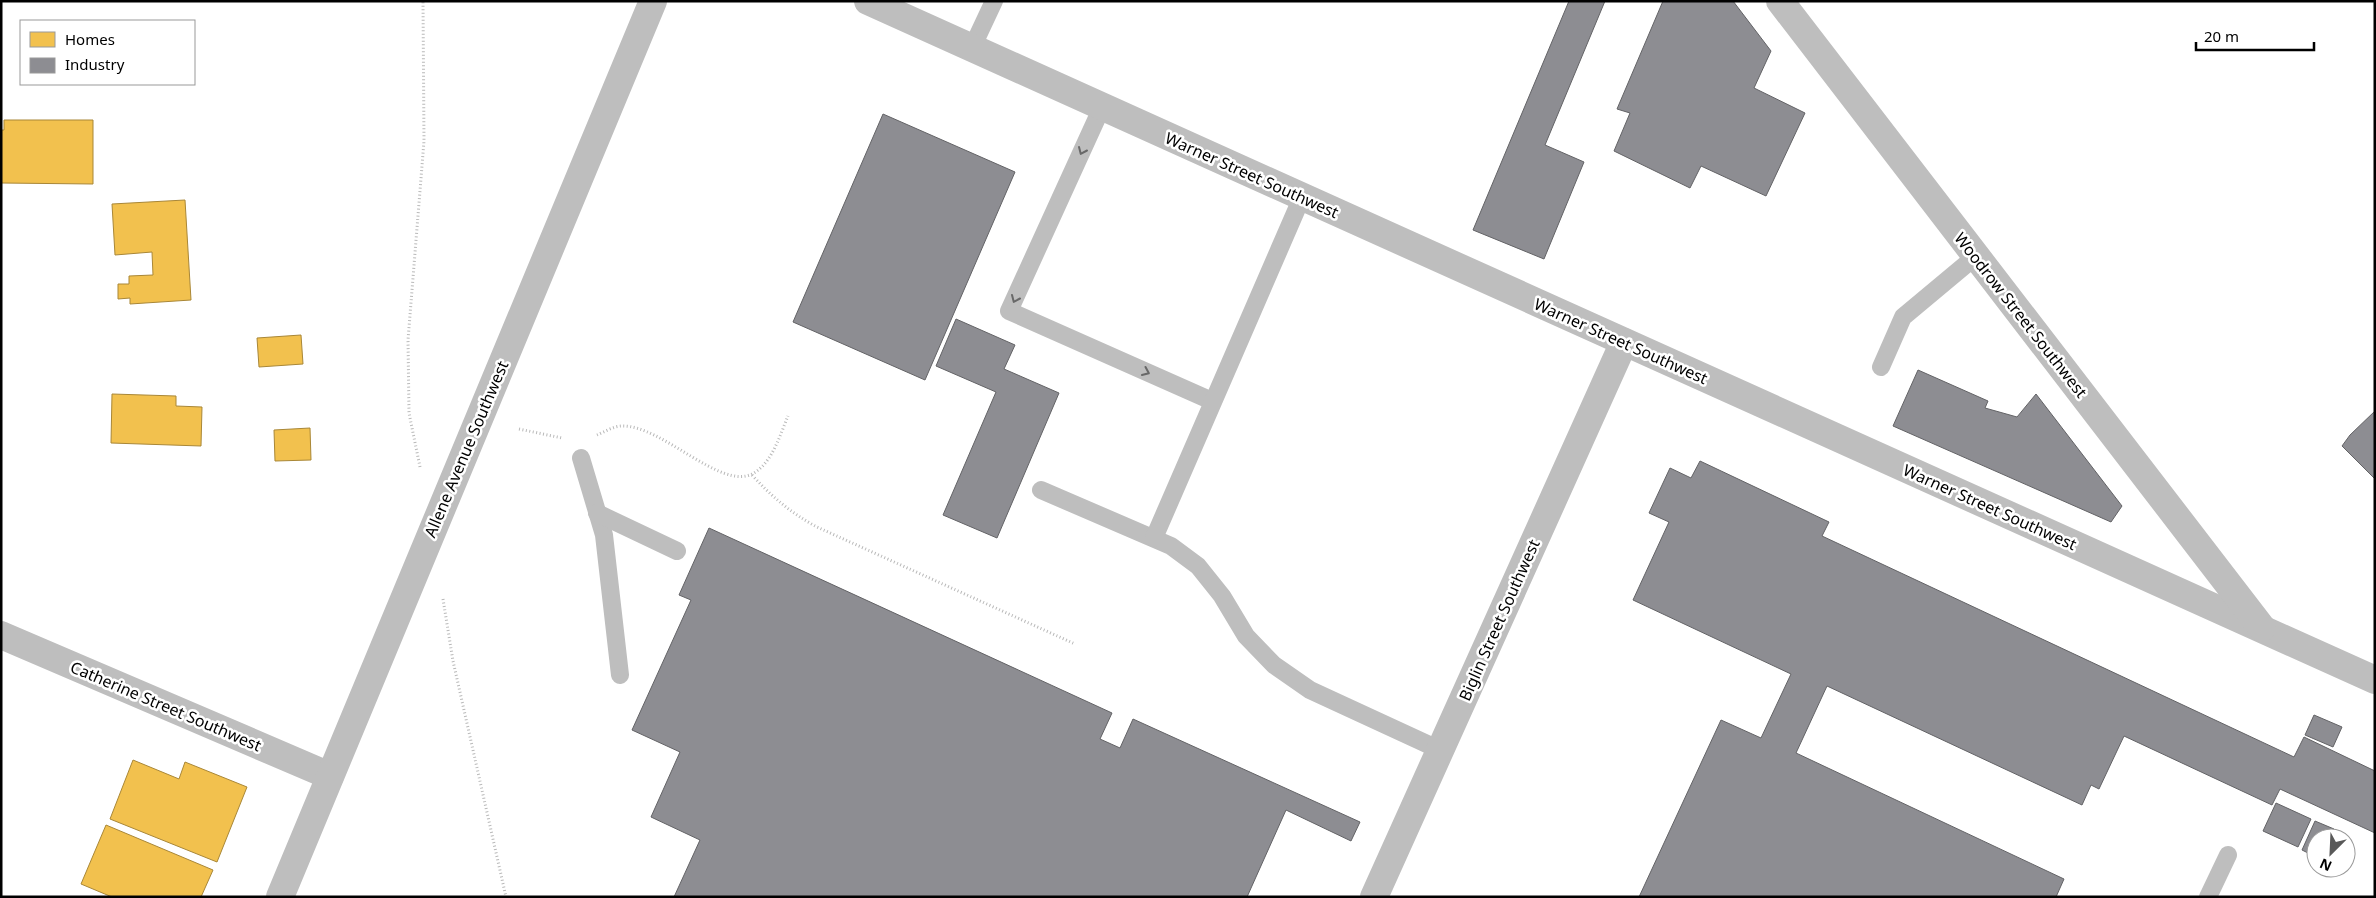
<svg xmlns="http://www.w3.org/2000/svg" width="2376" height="898" viewBox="0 0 2376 898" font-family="'Noto Sans',sans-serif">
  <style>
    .homes { fill: #f2c14e; stroke: #a98737 }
    .industry { fill: #8d8d92; stroke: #636366 }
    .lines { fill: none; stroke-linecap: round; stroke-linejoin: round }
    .path { stroke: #b9b9b9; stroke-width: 3; stroke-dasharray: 1 2.5; stroke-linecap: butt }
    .service { stroke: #bebebe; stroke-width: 18 }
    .minor { stroke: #bebebe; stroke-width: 28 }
    .oneway { stroke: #686868 }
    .labels { text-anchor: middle; stroke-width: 5; stroke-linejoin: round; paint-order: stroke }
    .street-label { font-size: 16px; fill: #000; stroke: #fff }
  </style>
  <rect width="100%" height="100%" fill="#fff"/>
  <g class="homes">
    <polygon points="4,120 93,120 93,184 1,183 1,130 4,130"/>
    <polygon points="185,200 191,300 130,304 130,298 118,299 118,284 129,284 129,276 153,275 152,252 115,255 112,204"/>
    <polygon points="301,335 303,364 259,367 257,338"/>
    <polygon points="112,394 176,396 176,406 202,407 201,446 111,443"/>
    <polygon points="310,428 311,460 275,461 274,430"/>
    <polygon points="133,760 179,779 185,762 247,787 217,862 110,819"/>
    <polygon points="106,825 213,870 201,897 112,897 81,884"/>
  </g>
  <g class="industry">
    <polygon points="1569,1 1605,1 1545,145 1584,162 1544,259 1473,230"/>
    <polygon points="1663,1 1733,1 1771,51 1754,88 1805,113 1766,196 1701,166 1690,188 1614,151 1630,113 1617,109"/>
    <polygon points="883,114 1015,172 925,380 793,322"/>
    <polygon points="956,319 1015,345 1004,369 1059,393 997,538 943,515 996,392 936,366"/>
    <polygon points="1918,370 1988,401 1985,408 2017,417 2036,394 2122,506 2111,522 1893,426"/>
    <polygon points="2375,411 2375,479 2342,446 2350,435"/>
    <polygon points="1700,461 1829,522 1822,536 2294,757 2304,737 2375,771 2375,833 2280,789 2272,805 2124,736 2099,789 2091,785 2082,805 1827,686 1796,753 2064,879 2056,897 1639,897 1721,720 1761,738 1791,674 1633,600 1669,522 1649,513 1670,468 1691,478"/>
    <polygon points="709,528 1112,713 1100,739 1120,748 1133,719 1360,822 1351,841 1286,810 1247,897 674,897 700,840 651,817 680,752 632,730 691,600 679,595"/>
    <polygon points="2314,715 2342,727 2333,747 2305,735"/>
    <polygon points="2276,803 2311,819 2298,847 2263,831"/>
    <polygon points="2315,821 2334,829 2330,838 2316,838 2316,857 2302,850"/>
  </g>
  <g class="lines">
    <g class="path">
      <polyline points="519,429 562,438"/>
      <path d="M597,435C604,432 614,426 622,426C662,425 720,490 752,474C772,464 780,435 788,416"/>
      <polyline points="420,467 409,413 408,340 424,141 423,1"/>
      <path d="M752,475C772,497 791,513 817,527L1075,644"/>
      <polyline points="443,599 453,661 506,897"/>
    </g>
    <g class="service">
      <polyline points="972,48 994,1"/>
      <polyline points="1102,107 1009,311 1212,401"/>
      <polyline points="1881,367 1903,317 1976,256"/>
      <polyline points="581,458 604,535 620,675"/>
      <polyline points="1041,490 1171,546 1198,566 1222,596 1246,636 1274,665 1310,690 1440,750"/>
      <polyline points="597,513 677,551"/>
      <polyline points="1154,538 1302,197"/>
      <polyline points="2208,897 2228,855"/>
    </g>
    <g class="minor">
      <polyline points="868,1 2375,680"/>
      <polyline points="1780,1 2262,628"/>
      <polyline points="1,635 330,776"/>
      <polyline points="280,897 653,1"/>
      <polyline points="1374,897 1624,342"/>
    </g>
  </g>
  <defs><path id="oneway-chevron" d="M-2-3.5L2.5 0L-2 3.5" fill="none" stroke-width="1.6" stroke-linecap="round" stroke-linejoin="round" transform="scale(1.25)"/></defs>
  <g class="oneway">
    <use href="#oneway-chevron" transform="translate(1082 151) rotate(114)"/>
    <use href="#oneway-chevron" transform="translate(1015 299) rotate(114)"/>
    <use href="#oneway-chevron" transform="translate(1146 372) rotate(24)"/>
  </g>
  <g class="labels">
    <g class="street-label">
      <text transform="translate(1252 175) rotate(24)" y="6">Warner Street Southwest</text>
      <text transform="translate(2021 315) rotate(52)" y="6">Woodrow Street Southwest</text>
      <text transform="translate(1621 341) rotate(24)" y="6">Warner Street Southwest</text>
      <text transform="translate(466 449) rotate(-67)" y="6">Allene Avenue Southwest</text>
      <text transform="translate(1990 507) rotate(24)" y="6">Warner Street Southwest</text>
      <text transform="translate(1499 620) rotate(-66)" y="6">Biglin Street Southwest</text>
      <text transform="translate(166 706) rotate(23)" y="6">Catherine Street Southwest</text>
    </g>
  </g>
  <rect width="2376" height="898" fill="none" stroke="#000000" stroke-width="5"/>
  <rect x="20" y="20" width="175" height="65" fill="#ffffff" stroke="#999999"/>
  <rect x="30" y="32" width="25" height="15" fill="#f2c14e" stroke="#999999"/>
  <text x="65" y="45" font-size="15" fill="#000000">Homes</text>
  <rect x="30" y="58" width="25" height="15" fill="#8d8d92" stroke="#999999"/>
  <text x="65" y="70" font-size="15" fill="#000000">Industry</text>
  <g transform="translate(2331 853) rotate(204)"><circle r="24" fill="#ffffff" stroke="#999999"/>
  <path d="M0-4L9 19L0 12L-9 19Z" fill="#595959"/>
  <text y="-8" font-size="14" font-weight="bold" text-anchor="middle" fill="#000000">N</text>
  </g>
  <path d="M2196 42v8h118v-8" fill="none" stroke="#000000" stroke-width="2.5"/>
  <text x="2204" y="42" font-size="15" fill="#000000" stroke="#ffffff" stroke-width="4" paint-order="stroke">20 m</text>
</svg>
